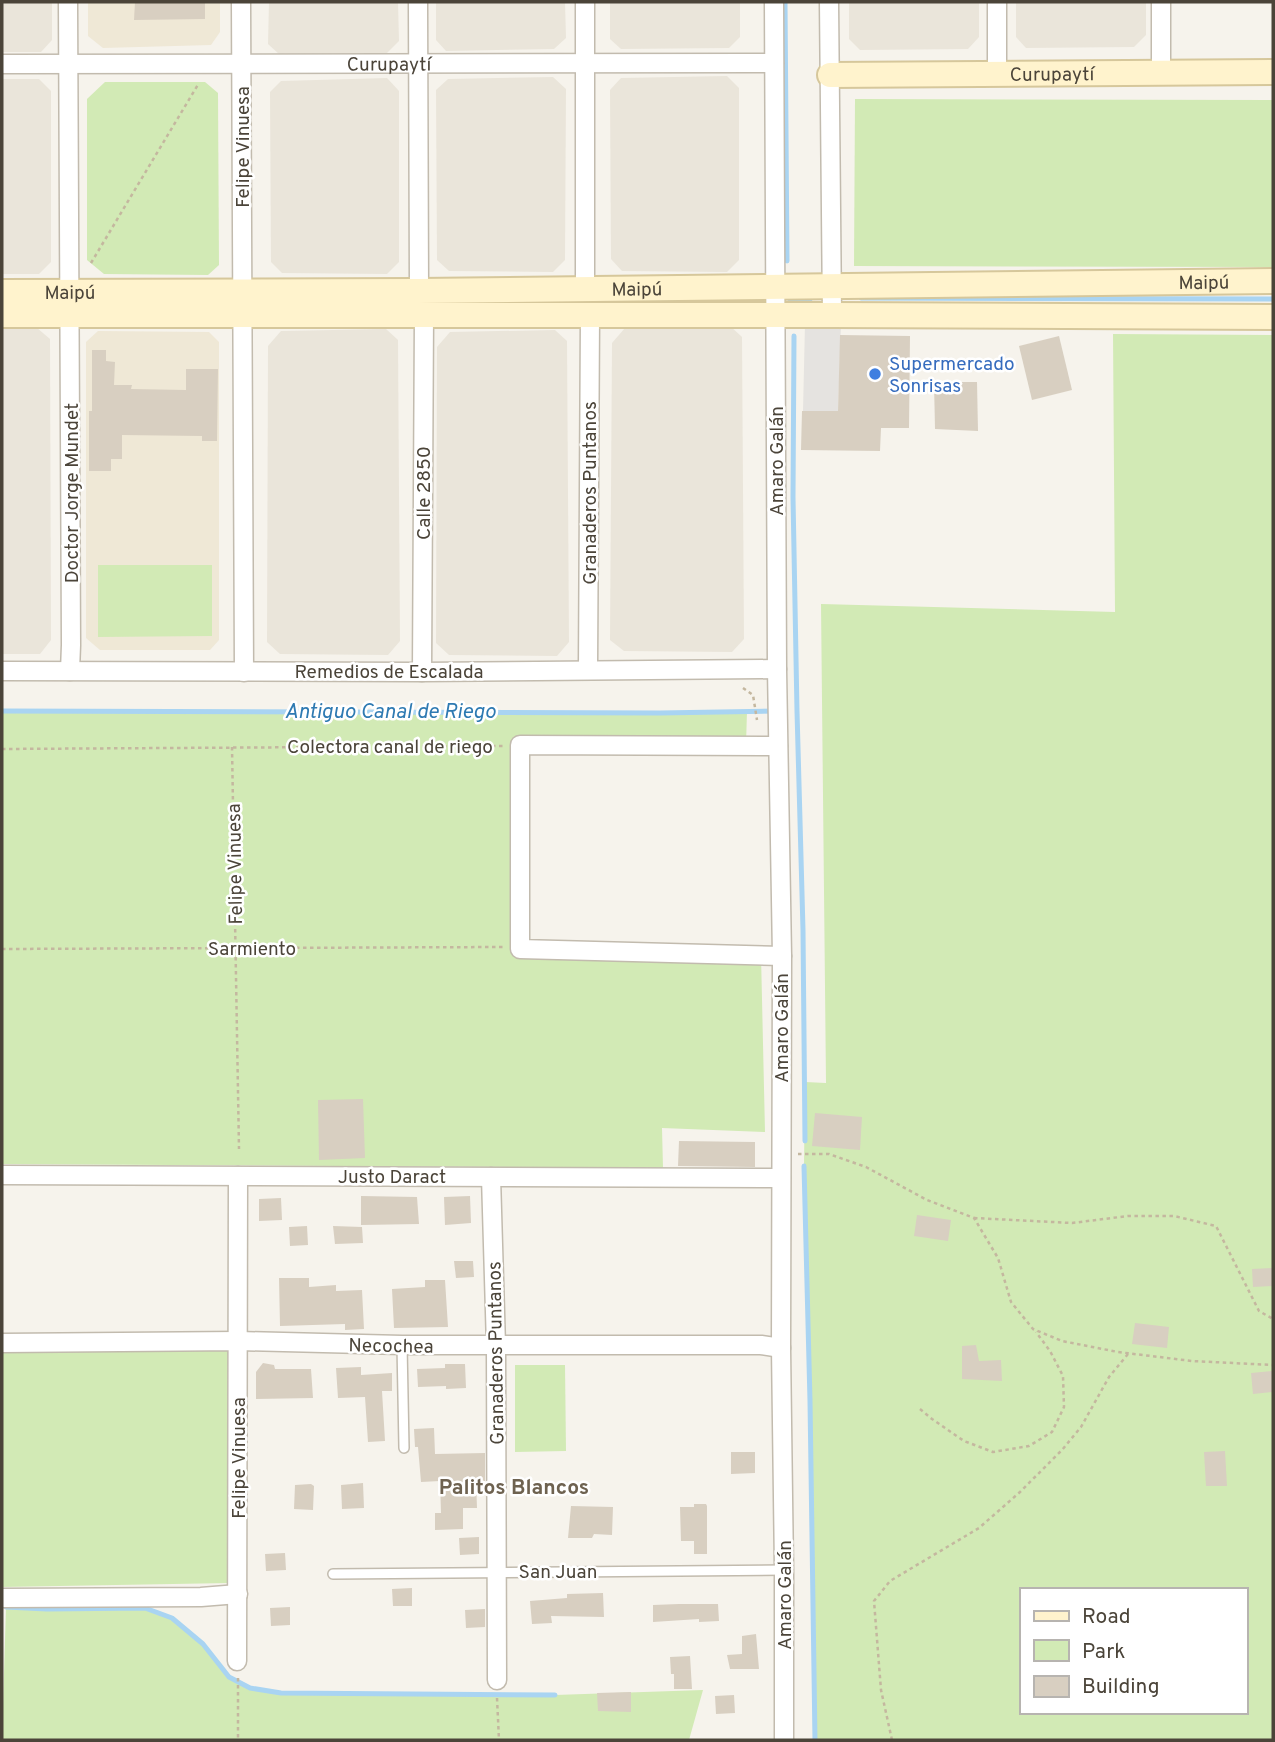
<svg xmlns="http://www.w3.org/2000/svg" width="1275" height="1742" viewBox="0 0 1275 1742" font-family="Overpass,sans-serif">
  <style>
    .residential { fill: #eae5da }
    .education { fill: #efe8d6 }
    .green { fill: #d2eab5; fill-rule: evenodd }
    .parking { fill: #e5e3e0 }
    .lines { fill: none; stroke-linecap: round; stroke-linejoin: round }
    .stream { stroke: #a9d4f2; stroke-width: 5 }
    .building { fill: #d8cfc1 }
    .lane-casing { stroke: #c2bbae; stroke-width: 12 }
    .street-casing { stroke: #c2bbae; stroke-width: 21 }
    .secondary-casing { stroke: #d6c79b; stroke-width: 28 }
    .path { stroke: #c4b79f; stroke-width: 2.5; stroke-dasharray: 3.5 3.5; stroke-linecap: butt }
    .lane { stroke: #fff; stroke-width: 9 }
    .street { stroke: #fff; stroke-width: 18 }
    .secondary { stroke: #fff3cd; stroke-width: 24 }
    .shop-dot { fill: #3f7fe0; stroke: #fff; stroke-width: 2.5 }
    .labels { text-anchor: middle; stroke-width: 5; stroke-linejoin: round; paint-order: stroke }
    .street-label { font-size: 19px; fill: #4b4439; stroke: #fff }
    .shop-label { font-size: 19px; fill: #366cbe; stroke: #fff; text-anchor: start }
    .water-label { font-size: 21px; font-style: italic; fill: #2e7ab2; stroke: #fff }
    .neighbourhood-label { font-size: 21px; font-weight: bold; fill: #6e6250; stroke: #fff }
  </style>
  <rect width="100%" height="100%" fill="#f6f3ec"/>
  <g class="residential">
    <polygon points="2,2 52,2 52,40 41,52 2,52"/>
    <polygon points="269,2 398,2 399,41 387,53 279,54 268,44"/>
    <polygon points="436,2 565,2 566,38 554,49 446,51 436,40"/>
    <polygon points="610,2 740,2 740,37 729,48 621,49 610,39"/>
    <polygon points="849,2 979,2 979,37 968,49 860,50 849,39"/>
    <polygon points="1016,2 1146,2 1146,35 1134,47 1026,48 1016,37"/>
    <polygon points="727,76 739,88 739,260 727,272 622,271 611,259 610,90 621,78"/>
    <polygon points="553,77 566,89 565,260 553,272 449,271 437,260 436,90 448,79"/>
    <polygon points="387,78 399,91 399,262 387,274 282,273 271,262 270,92 281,81"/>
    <polygon points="2,79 39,79 51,91 51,262 39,274 2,274"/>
    <polygon points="730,326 742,337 744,639 732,652 624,651 610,640 612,343 625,328"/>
    <polygon points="2,328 37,328 50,339 51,640 40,654 2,654"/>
    <polygon points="386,329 398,340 400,641 388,655 280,654 267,642 268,346 281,331"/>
    <polygon points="555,330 567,341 569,642 557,656 449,655 436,643 437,347 450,332"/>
  </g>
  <g class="education">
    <polygon points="88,2 220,2 220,32 211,45 103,48 88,36"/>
    <polygon points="98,331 209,332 219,342 219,640 210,650 100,650 86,638 86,342"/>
  </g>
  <g class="green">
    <polygon points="105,82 205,82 218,93 219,265 208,275 104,274 87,260 87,99"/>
    <polygon points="855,99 1273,100 1273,267 854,266"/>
    <path d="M1113,334L1273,335V1740H813L810,1401L804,1166L805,1082L826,1083L821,604L1115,612ZM1021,1590H1245V1712H1021Z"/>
    <polygon points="98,565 212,565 212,636 98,637"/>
    <polygon points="747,711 746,745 520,746 520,949 761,955 765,1132 662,1128 663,1168 2,1164 2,713"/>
    <polygon points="233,1349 230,1583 2,1587 2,1351"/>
    <polygon points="515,1365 565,1365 566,1451 515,1452"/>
    <polygon points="6,1607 47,1609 145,1608 172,1618 203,1644 229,1677 250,1688 281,1693 555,1695 703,1690 689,1740 2,1740"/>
  </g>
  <polygon class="parking" points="805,324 841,324 838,411 803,411"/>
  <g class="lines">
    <g class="stream">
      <polyline points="785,2 787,261"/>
      <polyline points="861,298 1273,299"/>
      <polyline points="790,299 810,299"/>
      <polyline points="794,336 793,497 797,711 803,930 805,1141"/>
      <polyline points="2,711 660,713 776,711"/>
      <polyline points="804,1166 810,1401 815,1740"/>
      <polyline points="6,1607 47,1609 145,1608 172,1618 203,1644 229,1677 250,1688 281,1693 555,1695"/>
    </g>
  </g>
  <g class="building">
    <polygon points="135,2 205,2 205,19 134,20"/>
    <polygon points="840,335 910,336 909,428 881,428 880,451 801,450 802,411 838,411"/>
    <polygon points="1059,336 1072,390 1032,400 1019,346"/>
    <polygon points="92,350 106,350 106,361 115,362 114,385 132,385 131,389 186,390 186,369 218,369 217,441 202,441 202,436 122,435 122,459 111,459 111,471 89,471 89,411 92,411"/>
    <polygon points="934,382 977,382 978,431 935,429"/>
    <polygon points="363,1099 365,1158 319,1160 318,1100"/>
    <polygon points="815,1113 862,1117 860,1150 812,1146"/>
    <polygon points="679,1141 755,1142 755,1167 678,1166"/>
    <polygon points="361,1196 417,1197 419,1224 361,1225"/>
    <polygon points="470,1196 471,1223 445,1225 444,1197"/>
    <polygon points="281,1198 282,1220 259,1221 259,1199"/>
    <polygon points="917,1215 951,1220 948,1241 914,1236"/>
    <polygon points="307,1226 308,1245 290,1246 289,1227"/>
    <polygon points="333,1226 362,1227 363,1243 335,1244"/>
    <polygon points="454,1261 473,1261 474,1277 456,1278"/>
    <polygon points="1272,1268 1272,1286 1253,1287 1252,1269"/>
    <polygon points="279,1278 309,1278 309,1287 336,1285 336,1291 362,1290 364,1329 345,1330 345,1324 280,1326"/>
    <polygon points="425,1280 445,1280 448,1327 394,1328 392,1289 425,1287"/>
    <polygon points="1135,1323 1169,1327 1167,1348 1132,1344"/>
    <polygon points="976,1345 979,1361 1001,1360 1002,1381 962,1379 962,1346"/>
    <polygon points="263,1363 274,1365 275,1369 311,1369 313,1398 256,1399 256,1372"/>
    <polygon points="445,1364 465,1364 466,1388 446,1389 446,1386 418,1387 417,1369 445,1368"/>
    <polygon points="361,1367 361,1375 392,1373 392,1391 382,1391 385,1441 368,1442 365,1397 338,1398 336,1368"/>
    <polygon points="1273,1371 1273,1392 1253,1394 1251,1373"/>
    <polygon points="434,1428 435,1454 485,1453 485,1481 476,1481 477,1508 463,1508 463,1529 435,1530 435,1513 441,1513 440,1481 421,1482 418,1447 415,1447 414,1429"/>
    <polygon points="1225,1451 1227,1486 1206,1486 1204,1452"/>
    <polygon points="731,1452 755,1452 755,1473 731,1474"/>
    <polygon points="363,1483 364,1508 342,1509 341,1485"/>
    <polygon points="311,1484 314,1486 313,1510 294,1509 295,1485"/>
    <polygon points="694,1504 706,1504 707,1506 707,1554 694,1554 694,1541 681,1541 680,1507 694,1507"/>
    <polygon points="571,1506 613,1507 612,1535 594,1534 592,1538 568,1538"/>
    <polygon points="479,1537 479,1554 460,1555 459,1538"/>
    <polygon points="285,1553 286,1570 266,1571 265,1554"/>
    <polygon points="412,1588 412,1606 393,1606 392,1589"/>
    <polygon points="603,1593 604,1617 551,1616 552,1623 532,1624 530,1601 567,1598 567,1594"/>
    <polygon points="679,1604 718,1604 719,1621 699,1622 699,1619 653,1622 653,1605"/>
    <polygon points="290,1607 290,1625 271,1626 270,1608"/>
    <polygon points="485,1609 485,1627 466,1628 465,1610"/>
    <polygon points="756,1634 759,1669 730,1669 727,1655 742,1654 742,1636"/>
    <polygon points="690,1656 692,1689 674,1689 674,1674 671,1674 670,1657"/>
    <polygon points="631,1692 631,1712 598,1711 597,1693"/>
    <polygon points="734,1695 735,1713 716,1714 715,1696"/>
  </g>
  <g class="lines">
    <g class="lane-casing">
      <g id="lane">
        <polyline points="402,1345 404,1448"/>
        <polyline points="333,1574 784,1570"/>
      </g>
    </g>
    <g class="street-casing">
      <g id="street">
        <polyline points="68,2 71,645 70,671"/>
        <polyline points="241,2 244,672"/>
        <polyline points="418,2 419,291"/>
        <polyline points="774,2 777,669 782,956 781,1348 784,1570 784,1740"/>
        <polyline points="829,2 832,315"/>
        <polyline points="997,2 997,74"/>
        <polyline points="1161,2 1161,73"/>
        <path id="s1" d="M2,64L774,63"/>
        <polyline points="585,289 585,2"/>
        <polyline points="588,670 590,315"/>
        <polyline points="2,671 422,672 777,669"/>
        <polyline points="422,672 424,314"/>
        <polyline points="778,746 520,745 520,949 782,956"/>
        <polyline points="2,1175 781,1178"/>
        <polyline points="491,1177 496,1346 497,1680"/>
        <polyline points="2,1343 239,1341 402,1345 761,1345 781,1348"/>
        <polyline points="2,1598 201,1597 238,1594"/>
        <polyline points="237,1661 238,1176"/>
      </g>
    </g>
    <g class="secondary-casing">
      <g id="secondary">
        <path id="s2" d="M830,75L1273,72"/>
        <path id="s3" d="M2,292L419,291L1273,281"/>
        <polyline points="2,315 832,315 1273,317"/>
      </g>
    </g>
    <g class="path">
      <polyline points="91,263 199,83"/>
      <polyline points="743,688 753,695 757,720"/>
      <polyline points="232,747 239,1149"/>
      <polyline points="2,749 503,746"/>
      <polyline points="2,949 503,947"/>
      <polyline points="798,1154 829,1154 866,1167 927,1200 974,1218 998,1258 1011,1302 1033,1329 1062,1341 1118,1352 1192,1361 1273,1365"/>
      <polyline points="974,1218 1072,1223 1128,1216 1174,1216 1216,1226 1259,1311 1273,1319"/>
      <polyline points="920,1409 932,1419 964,1441 993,1452 1029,1446 1052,1432 1064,1407 1063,1376 1050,1351 1036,1332"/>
      <polyline points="238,1678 238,1740"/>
      <polyline points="497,1698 499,1740"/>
      <polyline points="892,1740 881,1690 874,1601 890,1581 979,1528 1020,1492 1062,1450 1081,1427 1109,1377 1128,1354"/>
    </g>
    <use href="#lane" class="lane"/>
    <use href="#street" class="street"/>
    <use href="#secondary" class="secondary"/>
  </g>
  <circle class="shop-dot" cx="875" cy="374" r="7"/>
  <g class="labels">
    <g class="street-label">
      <text dy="7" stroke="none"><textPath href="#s1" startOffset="387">Curupaytí</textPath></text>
      <text dy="7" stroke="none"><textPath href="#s2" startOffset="222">Curupaytí</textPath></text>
      <text transform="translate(242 147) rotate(-90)" y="7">Felipe Vinuesa</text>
      <text dy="7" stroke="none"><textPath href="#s3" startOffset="1202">Maipú</textPath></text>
      <text dy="7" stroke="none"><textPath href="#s3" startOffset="635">Maipú</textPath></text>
      <text dy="7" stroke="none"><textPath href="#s3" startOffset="68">Maipú</textPath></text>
      <text transform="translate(776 461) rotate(-90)" y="7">Amaro Galán</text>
      <text transform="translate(71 493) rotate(-90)" y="7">Doctor Jorge Mundet</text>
      <text transform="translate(423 493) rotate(-90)" y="7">Calle 2850</text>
      <text transform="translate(589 493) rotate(-90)" y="7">Granaderos Puntanos</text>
      <text x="389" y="678">Remedios de Escalada</text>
      <text x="390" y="753">Colectora canal de riego</text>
      <text transform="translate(234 864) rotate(-91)" y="7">Felipe Vinuesa</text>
      <text x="252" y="955">Sarmiento</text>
      <text transform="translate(781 1028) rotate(-90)" y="7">Amaro Galán</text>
      <text x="392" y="1183">Justo Daract</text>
      <text transform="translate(391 1345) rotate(1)" y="7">Necochea</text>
      <text transform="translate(495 1353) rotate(-91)" y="7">Granaderos Puntanos</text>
      <text transform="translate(238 1458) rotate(-90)" y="7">Felipe Vinuesa</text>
      <text x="558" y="1578">San Juan</text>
      <text transform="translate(784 1595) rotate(-90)" y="7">Amaro Galán</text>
    </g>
    <g class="shop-label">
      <text x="889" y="370">Supermercado<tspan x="889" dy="22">Sonrisas</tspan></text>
    </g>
    <g class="water-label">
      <text x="390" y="718">Antiguo Canal de Riego</text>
    </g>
    <g class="neighbourhood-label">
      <text x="514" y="1494">Palitos Blancos</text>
    </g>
  </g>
  <rect width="1275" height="1742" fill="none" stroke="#4b4439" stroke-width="7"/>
  <rect x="1020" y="1588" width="228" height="126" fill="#ffffff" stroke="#b7b4b0" stroke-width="2"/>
  <rect x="1034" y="1611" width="35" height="10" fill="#fff3cd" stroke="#b7b4b0" stroke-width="2"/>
  <text x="1082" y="1623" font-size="21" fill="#4b4439">Road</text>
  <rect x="1034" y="1640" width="35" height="21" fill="#d2eab5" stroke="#b7b4b0" stroke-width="2"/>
  <text x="1082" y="1658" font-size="21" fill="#4b4439">Park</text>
  <rect x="1034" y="1676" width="35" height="21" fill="#d8cfc1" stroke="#b7b4b0" stroke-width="2"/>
  <text x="1082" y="1693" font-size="21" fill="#4b4439">Building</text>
</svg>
